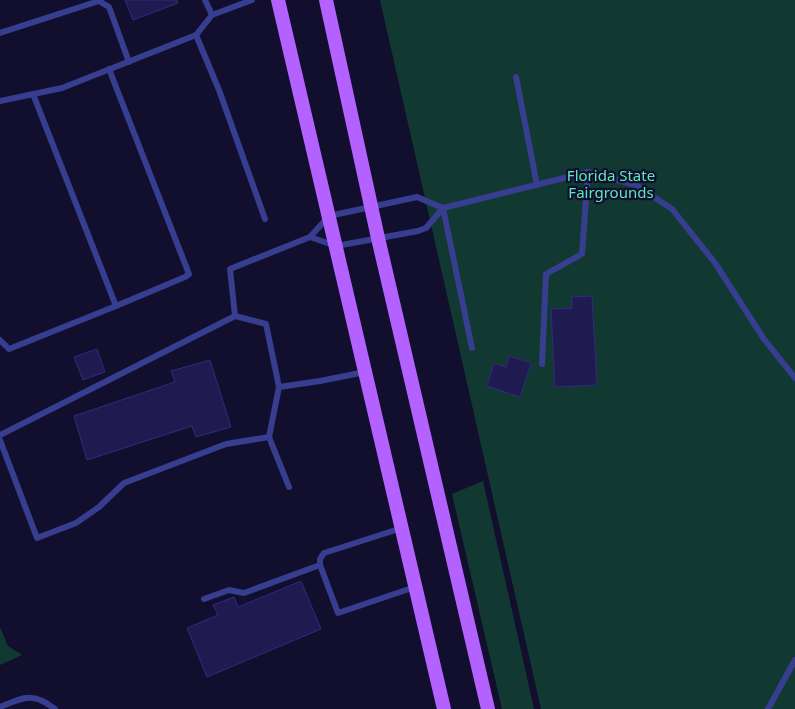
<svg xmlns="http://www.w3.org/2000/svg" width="795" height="709" viewBox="0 0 795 709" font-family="'Noto Sans',sans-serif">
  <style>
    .green { fill: #123832 }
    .building { fill: #1f1a4f; stroke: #322a7d }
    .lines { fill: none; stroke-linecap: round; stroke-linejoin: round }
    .service { stroke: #373d8f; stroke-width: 6 }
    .primary { stroke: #b462ff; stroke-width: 14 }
    .labels { text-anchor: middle; stroke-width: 4.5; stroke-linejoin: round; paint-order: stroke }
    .park-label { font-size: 15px; fill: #5ceab8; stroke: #110f2d }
  </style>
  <rect width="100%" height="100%" fill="#110f2d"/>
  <g class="green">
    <polygon points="380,0 795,0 795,709 541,709"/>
    <polygon points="483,481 534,709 502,709 452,494"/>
    <polygon points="0,627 8,646 22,655 0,665"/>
  </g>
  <g class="building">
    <polygon points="125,0 177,0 178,3 133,20"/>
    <polygon points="592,296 597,385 555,387 551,309 572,308 572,297"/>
    <polygon points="97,349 105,372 83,380 74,357"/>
    <polygon points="509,356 531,363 520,397 487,386 494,363 506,367"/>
    <polygon points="210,360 231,427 196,437 192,426 87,460 74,416 175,382 171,371"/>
    <polygon points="301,581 321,629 207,677 187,628 218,615 213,605 234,597 238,607"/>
  </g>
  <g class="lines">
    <g class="service">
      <polyline points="205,0 212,15"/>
      <polyline points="0,33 99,1 109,7 129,62"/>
      <polyline points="196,35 219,90 265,219"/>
      <polyline points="516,77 537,185"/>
      <polyline points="33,94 116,306 185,277 189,274 109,69"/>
      <polyline points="0,101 62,88 196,35 212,15 252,0"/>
      <polyline points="443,208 472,348"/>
      <polyline points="310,237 336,246 418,231 426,228 443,208 588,172 636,185 672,209 715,263 764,339 795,378"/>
      <polyline points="0,340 9,349 116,306"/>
      <polyline points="542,364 546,274 582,254 588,172"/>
      <polyline points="365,372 320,381 279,387 266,324 235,316 230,269 310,237 329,216 417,197 443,208"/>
      <polyline points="279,387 269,437 289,487"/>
      <polyline points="0,435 235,316"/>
      <polyline points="0,440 37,538 76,523 99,507 124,483 226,444 269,437"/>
      <polyline points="402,528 324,553 320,559 320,565 338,613 415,587"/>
      <polyline points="204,599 229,590 244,593 320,565"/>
      <path d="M0,707C24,697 33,692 55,709"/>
      <polyline points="768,709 795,660"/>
    </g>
    <g class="primary">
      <polyline points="278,0 444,709"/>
      <polyline points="326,0 378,238 488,709"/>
    </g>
  </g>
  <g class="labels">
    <g class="park-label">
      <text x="611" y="181">Florida State<tspan x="611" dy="17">Fairgrounds</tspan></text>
    </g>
  </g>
</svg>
